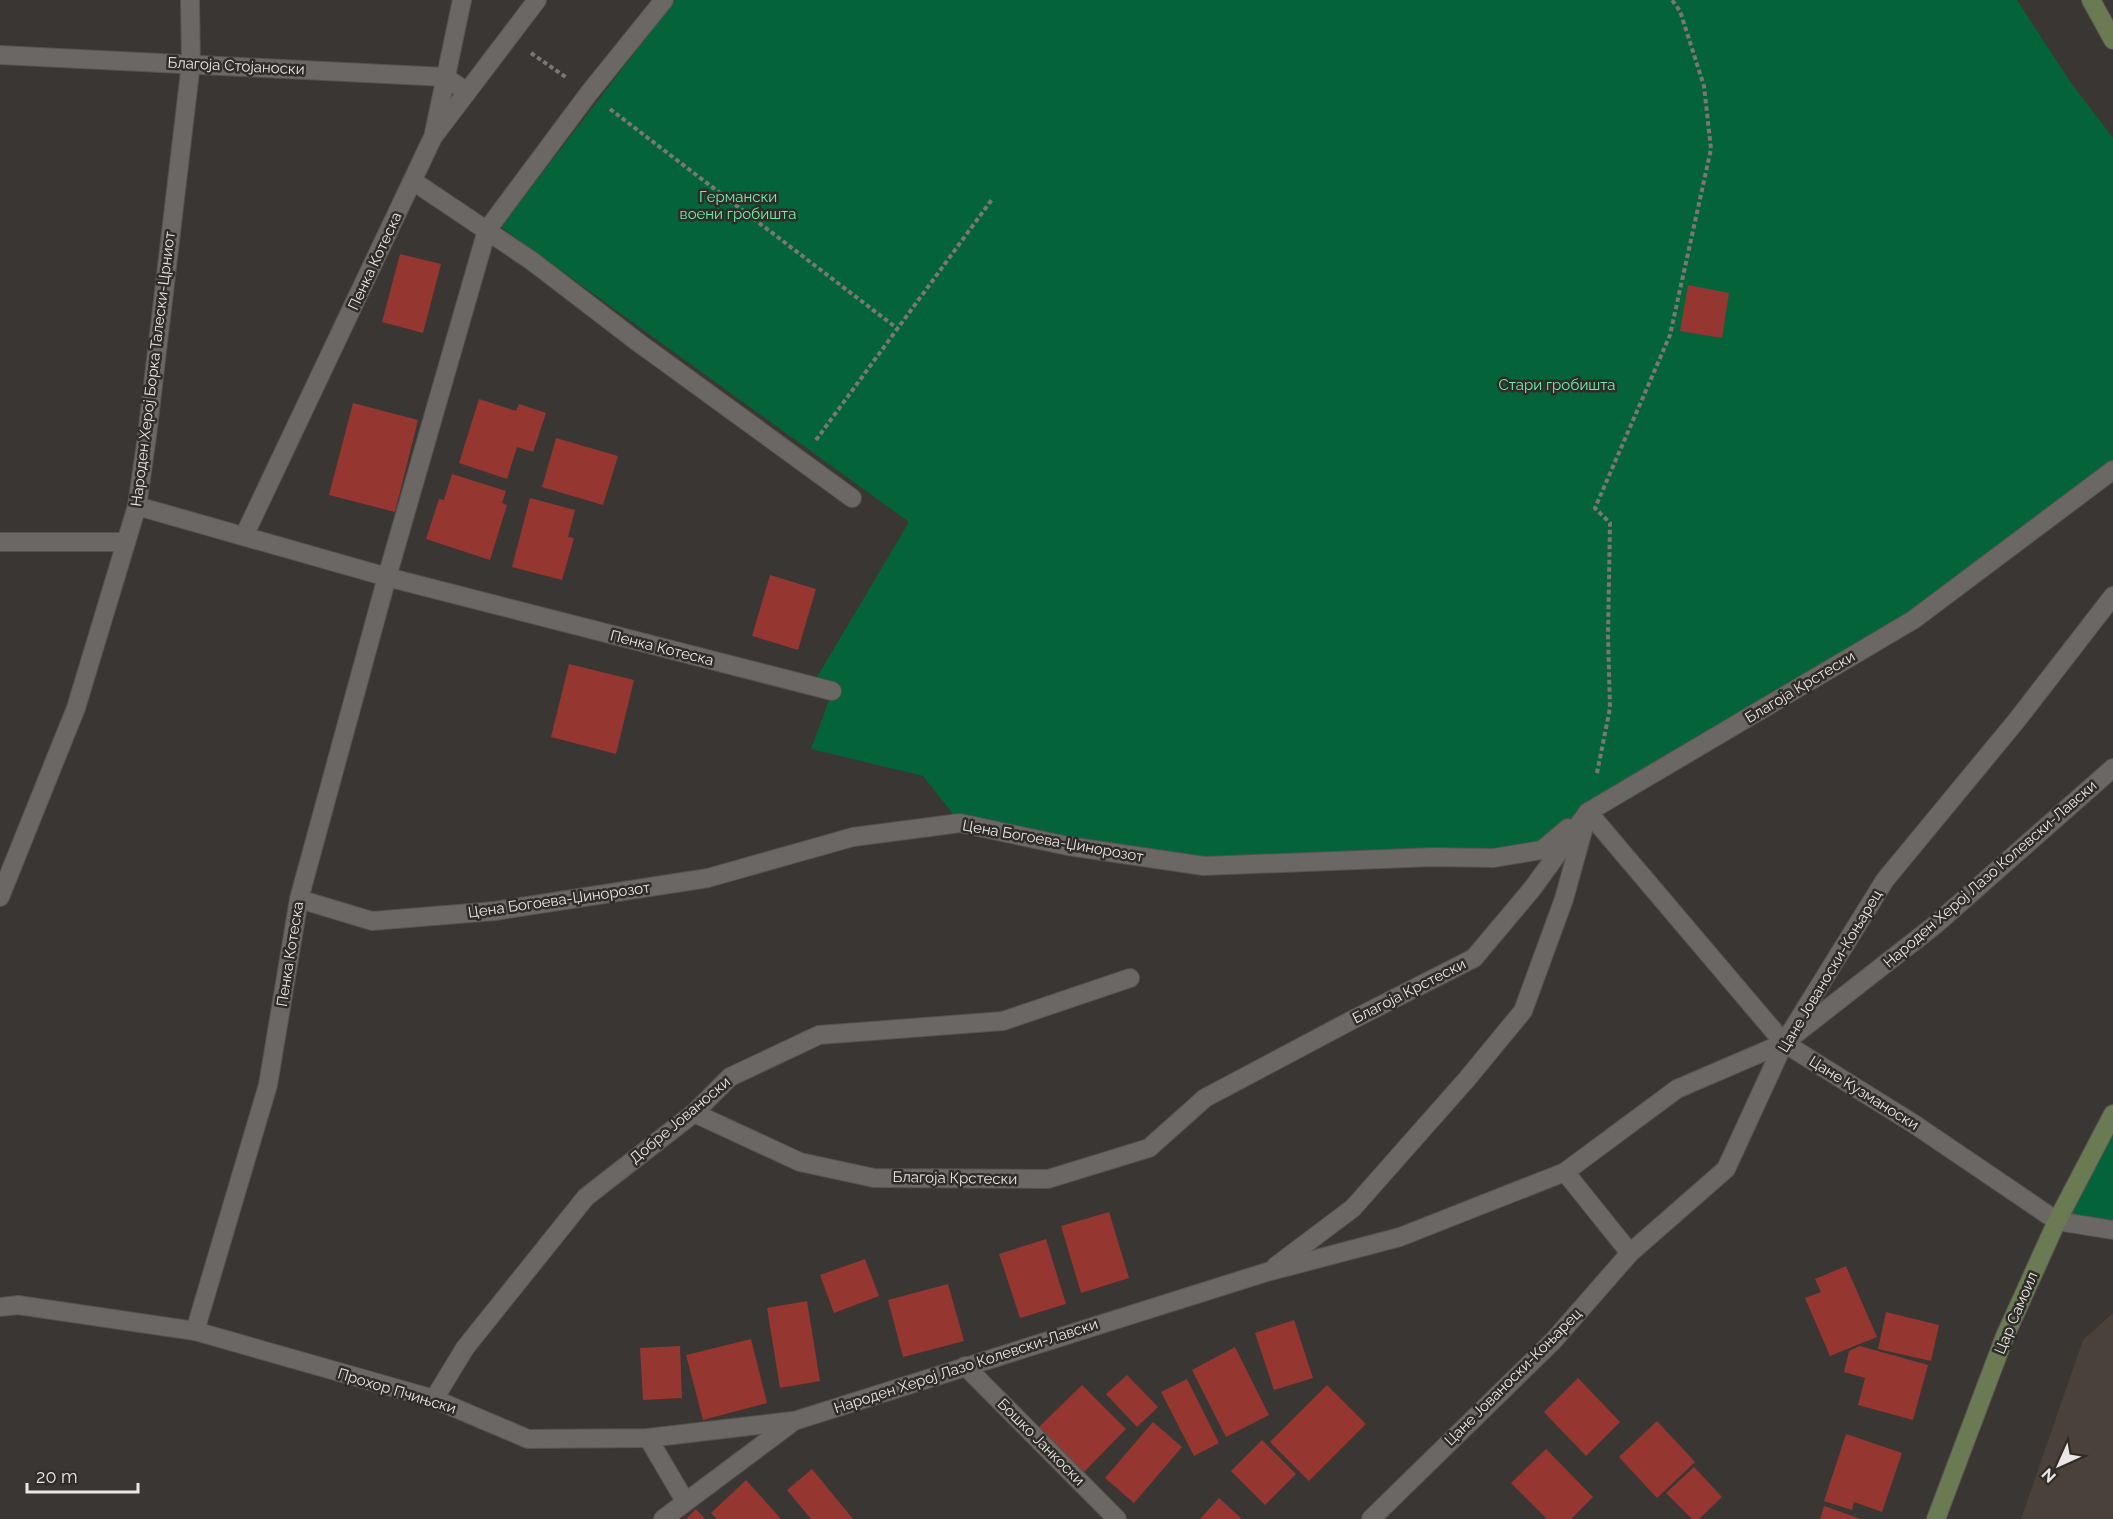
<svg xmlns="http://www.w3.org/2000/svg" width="2113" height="1519" viewBox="0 0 2113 1519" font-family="Raleway,sans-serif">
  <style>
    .built { fill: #4a413a }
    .green { fill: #05633a }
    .building { fill: #953631 }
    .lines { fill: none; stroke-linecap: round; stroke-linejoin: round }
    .street-casing { stroke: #555250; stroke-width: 20 }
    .secondary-casing { stroke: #555250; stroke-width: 20 }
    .path { stroke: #7b7775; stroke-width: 4; stroke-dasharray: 4.5 3; stroke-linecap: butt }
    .street { stroke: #6b6764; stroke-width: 18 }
    .secondary { stroke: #6a7a53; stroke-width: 18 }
    .labels { text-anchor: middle; stroke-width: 5; stroke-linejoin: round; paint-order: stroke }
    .street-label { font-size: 15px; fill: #eae7e6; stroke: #2f2c29 }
    .park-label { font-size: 15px; fill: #6cf2a8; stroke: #2f2c29 }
  </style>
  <rect width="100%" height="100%" fill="#3a3633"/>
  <polygon class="built" points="2113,1313 2113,1519 2021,1519 2083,1340"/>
  <g class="green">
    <polygon points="675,0 2017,0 2071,83 2113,138 2113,470 1913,620 1542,850 1204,866 960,823 923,776 811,749 832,692 817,677 909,522 501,227"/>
    <polygon points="2113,1114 2113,1230 2057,1221"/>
  </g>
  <g class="building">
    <polygon points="400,254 441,264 423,333 382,322"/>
    <polygon points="1688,285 1729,293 1722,338 1680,331"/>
    <polygon points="479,399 516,411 519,404 546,413 533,452 517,447 507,479 459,463"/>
    <polygon points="353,403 418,420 395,512 329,495"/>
    <polygon points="556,438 618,456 603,505 542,487"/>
    <polygon points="452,474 506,491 502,503 507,505 490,560 426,539 439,499 444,500"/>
    <polygon points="530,498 575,510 568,537 574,538 562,580 512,567"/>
    <polygon points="770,575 816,589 798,650 752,636"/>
    <polygon points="569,664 634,680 616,754 551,737"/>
    <polygon points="1109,1212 1129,1278 1081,1293 1061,1226"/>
    <polygon points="1046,1239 1066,1304 1020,1318 999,1254"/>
    <polygon points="865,1259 879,1296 834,1313 820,1275"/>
    <polygon points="1846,1266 1877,1337 1830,1356 1805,1298 1821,1292 1815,1279"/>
    <polygon points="948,1284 964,1341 903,1357 888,1300"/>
    <polygon points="807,1301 820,1381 780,1388 767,1308"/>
    <polygon points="1886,1312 1939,1325 1931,1361 1878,1349"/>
    <polygon points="1294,1320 1313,1378 1274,1390 1255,1333"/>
    <polygon points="751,1339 767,1403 703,1420 686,1355"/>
    <polygon points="680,1346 682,1398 643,1400 640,1348"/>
    <polygon points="1860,1346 1928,1365 1913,1420 1858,1405 1865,1378 1844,1372 1849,1351"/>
    <polygon points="1235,1347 1269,1415 1226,1437 1192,1370"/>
    <polygon points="1127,1375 1158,1407 1137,1427 1106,1394"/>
    <polygon points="1578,1378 1620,1422 1586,1456 1544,1412"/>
    <polygon points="1187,1379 1219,1443 1194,1456 1161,1392"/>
    <polygon points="1082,1385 1126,1429 1081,1475 1036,1430"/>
    <polygon points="1327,1385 1366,1424 1309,1481 1270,1442"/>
    <polygon points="1657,1421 1695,1462 1657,1498 1619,1457"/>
    <polygon points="1153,1422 1182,1447 1134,1503 1105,1478"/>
    <polygon points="1846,1434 1902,1453 1882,1512 1854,1502 1852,1510 1824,1501"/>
    <polygon points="1262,1440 1296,1474 1265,1505 1231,1471"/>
    <polygon points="1546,1449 1593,1497 1571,1519 1547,1519 1511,1483"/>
    <polygon points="1694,1467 1722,1497 1699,1519 1692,1519 1666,1493"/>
    <polygon points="812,1469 853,1519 811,1519 787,1490"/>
    <polygon points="746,1480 781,1519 717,1519 711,1513"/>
    <polygon points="1219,1498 1242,1519 1200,1519"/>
    <polygon points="1824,1506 1861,1519 1820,1519"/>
    <polygon points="696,1509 705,1519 686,1519"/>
  </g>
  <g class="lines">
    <g class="street-casing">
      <g id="street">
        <polyline points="0,55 445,77 467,92"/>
        <polyline points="434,133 462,0"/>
        <polyline points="413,181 532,261 639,343 852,498"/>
        <polyline points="137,506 387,577 832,691"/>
        <polyline points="244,536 433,137 537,0"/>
        <polyline points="0,542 126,542"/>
        <polyline points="1588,812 1784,1043 1914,1124 2057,1221 2113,1230"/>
        <polyline points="0,897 76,708 137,506 147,436 191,63 190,0"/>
        <polyline points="299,899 372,921 495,911 708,878 853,837 960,823 1068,846 1204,866 1433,857 1493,858 1542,850 1568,828"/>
        <polyline points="694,1113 800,1162 874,1178 1048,1179 1149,1148 1205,1098 1354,1019 1474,958 1532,889 1588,812 1913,620 2113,470"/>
        <polyline points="1565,1172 1630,1253"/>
        <polyline points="1276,1266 1353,1208 1467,1079 1523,1011 1564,899 1585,823"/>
        <polyline points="0,1307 18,1305 195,1331 434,1399 528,1439 648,1438 792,1421"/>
        <polyline points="195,1331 268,1085 299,899 387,577 487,230 589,93 664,0"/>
        <polyline points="965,1366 1117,1519"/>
        <polyline points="434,1399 465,1348 586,1197 694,1113 730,1077 819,1035 1003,1021 1130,978"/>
        <polyline points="648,1438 685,1501"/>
        <polyline points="663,1519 794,1421 1267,1272 1400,1237 1565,1172 1677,1089 1784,1043 1935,925 2113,768"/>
        <polyline points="1371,1519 1554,1340 1630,1253 1726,1169 1784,1043 1885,880 2017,720 2113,596"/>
      </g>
    </g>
    <g class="secondary-casing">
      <g id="secondary">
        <polyline points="2091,0 2113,40"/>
        <polyline points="1936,1519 2005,1336 2057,1221 2113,1114"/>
      </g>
    </g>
    <g class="path">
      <polyline points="531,53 567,78"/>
      <polyline points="610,109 898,329"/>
      <polyline points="816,440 993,198"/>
      <polyline points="1597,773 1610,708 1608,636 1610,523 1595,508 1670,335 1711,149 1704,86 1680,11 1672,0"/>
    </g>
    <use href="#street" class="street"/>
    <use href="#secondary" class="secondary"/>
  </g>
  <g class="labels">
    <g class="street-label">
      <text transform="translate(236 66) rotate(3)" y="5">Благоја Стојаноски</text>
      <text transform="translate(375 261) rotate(-65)" y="5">Пенка Котеска</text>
      <text transform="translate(153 369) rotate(-83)" y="5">Народен Херој Борка Талески-Црниот</text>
      <text transform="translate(662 648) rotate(14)" y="5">Пенка Котеска</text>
      <text transform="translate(1800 687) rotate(-31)" y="5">Благоја Крстески</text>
      <text transform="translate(1053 841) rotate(10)" y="5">Цена Богоева-Џинорозот</text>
      <text transform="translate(1990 874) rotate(-41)" y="5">Народен Херој Лазо Колевски-Лавски</text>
      <text transform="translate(559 900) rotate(-8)" y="5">Цена Богоева-Џинорозот</text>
      <text transform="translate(290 954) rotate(-81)" y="5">Пенка Котеска</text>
      <text transform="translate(1830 971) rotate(-59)" y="5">Цане Јованоски-Коњарец</text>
      <text transform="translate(1409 991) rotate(-27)" y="5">Благоја Крстески</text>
      <text transform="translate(1864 1093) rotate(32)" y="5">Цане Кузманоски</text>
      <text transform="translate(680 1120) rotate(-40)" y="5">Добре Јованоски</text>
      <text transform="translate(955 1178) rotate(1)" y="5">Благоја Крстески</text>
      <text transform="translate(2016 1313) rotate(-67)" y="5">Цар Самоил</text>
      <text transform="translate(966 1366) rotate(-18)" y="5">Народен Херој Лазо Колевски-Лавски</text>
      <text transform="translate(1513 1377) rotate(-45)" y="5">Цане Јованоски-Коњарец</text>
      <text transform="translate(397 1391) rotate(17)" y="5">Прохор Пчињски</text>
      <text transform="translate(1041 1442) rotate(45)" y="5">Бошко Јанкоски</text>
    </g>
    <g class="park-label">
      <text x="738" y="202">Германски<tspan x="738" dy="17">воени гробишта</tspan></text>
      <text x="1557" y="390">Стари гробишта</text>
    </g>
  </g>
  <g transform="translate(2059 1465) rotate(225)" stroke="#2f2c29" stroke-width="4.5" paint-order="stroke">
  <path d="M0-4.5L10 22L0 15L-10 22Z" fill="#eae7e6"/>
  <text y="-9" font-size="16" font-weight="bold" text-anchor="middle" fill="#eae7e6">N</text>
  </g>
  <path d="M27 1483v9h111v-9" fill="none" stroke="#eae7e6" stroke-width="3"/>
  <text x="36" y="1483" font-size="18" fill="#eae7e6" stroke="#2f2c29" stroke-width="4.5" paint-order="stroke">20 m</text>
</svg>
